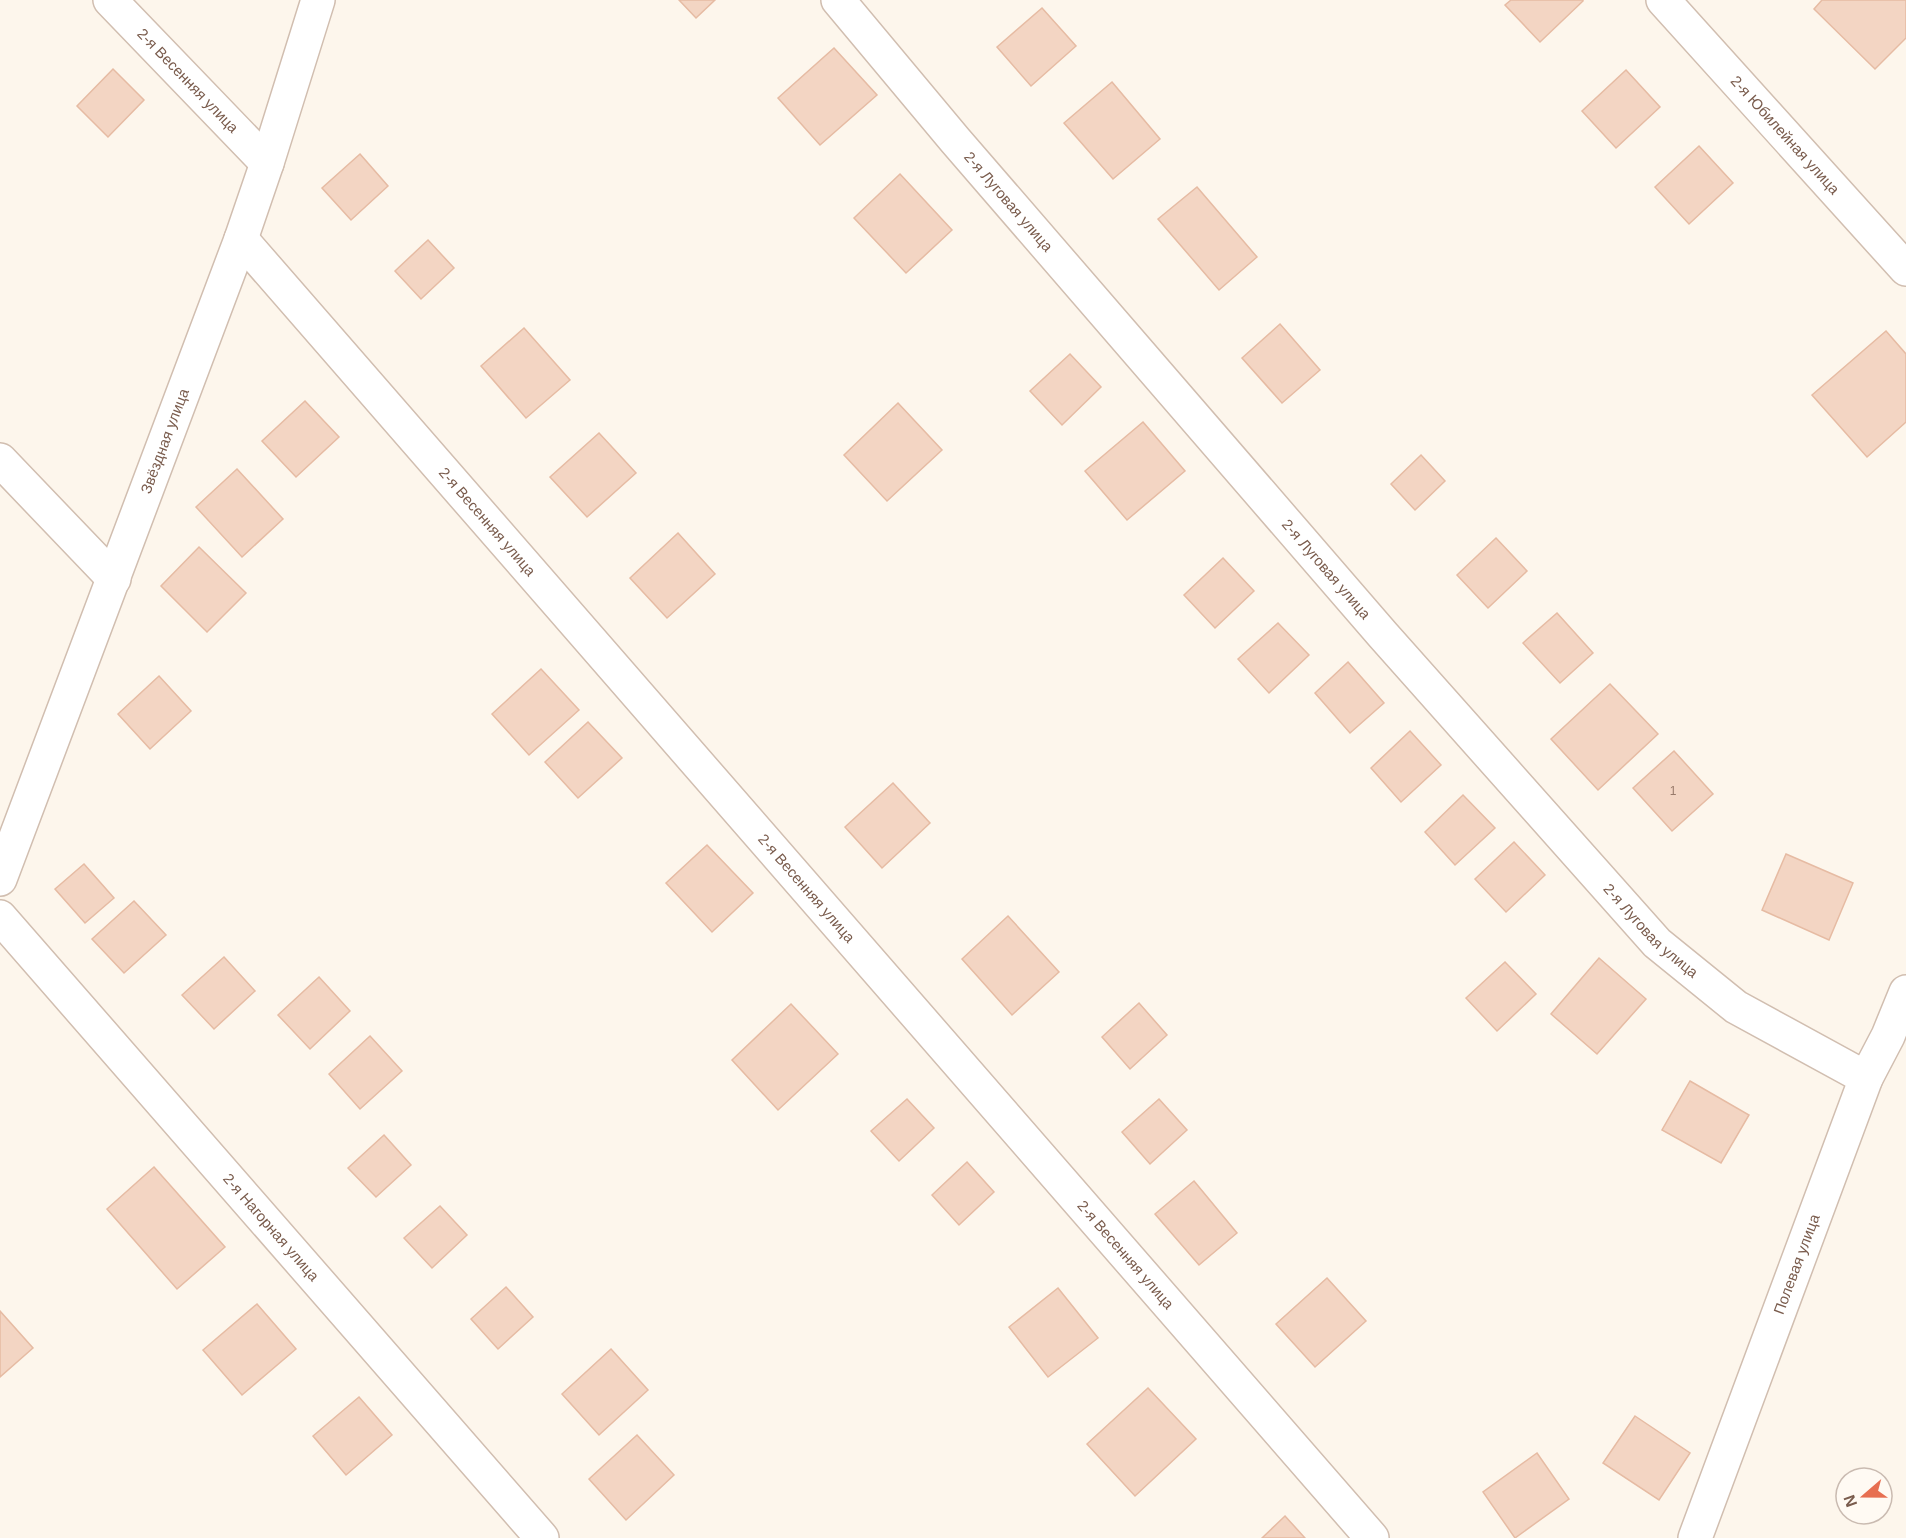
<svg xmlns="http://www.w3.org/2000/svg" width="1906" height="1538" viewBox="0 0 1906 1538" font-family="Arial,sans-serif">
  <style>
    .building { fill: #f3d5c3; stroke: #e6bba3; stroke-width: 1.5 }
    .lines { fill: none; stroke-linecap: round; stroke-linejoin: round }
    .minor-casing { stroke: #d1beb0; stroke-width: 36 }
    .minor { stroke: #fff; stroke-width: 33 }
    .labels { text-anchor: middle; stroke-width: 4.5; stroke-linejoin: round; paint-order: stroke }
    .number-label { font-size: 12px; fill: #987a6a }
    .street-label { font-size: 15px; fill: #7a5c4d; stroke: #fffaf3 }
  </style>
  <rect width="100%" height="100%" fill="#fdf6ec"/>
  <g class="building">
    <polygon points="679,0 715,0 696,18"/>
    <polygon points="1511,0 1583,0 1583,1 1540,42 1505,5"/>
    <polygon points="1822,0 1906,0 1906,38 1875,69 1814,9"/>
    <polygon points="1042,8 1076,46 1031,86 997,47"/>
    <polygon points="834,48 877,95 820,145 778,98"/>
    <polygon points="113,69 144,100 108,137 77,106"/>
    <polygon points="1626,70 1660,107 1616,148 1582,111"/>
    <polygon points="1112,82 1160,139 1113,179 1064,123"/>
    <polygon points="1699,146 1733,183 1689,224 1655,187"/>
    <polygon points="360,154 388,186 351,220 322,188"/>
    <polygon points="900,174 952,230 906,273 854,218"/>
    <polygon points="1197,187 1257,257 1219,290 1158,219"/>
    <polygon points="428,240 454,268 421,299 395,271"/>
    <polygon points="1280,324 1320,370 1282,403 1242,358"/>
    <polygon points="524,328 570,380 526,418 481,366"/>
    <polygon points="1886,331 1906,354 1906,422 1867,457 1812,395"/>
    <polygon points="1070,354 1101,387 1062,425 1030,391"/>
    <polygon points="305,401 339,437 296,477 262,441"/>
    <polygon points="898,403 942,450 887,501 844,455"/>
    <polygon points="1143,422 1185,471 1127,520 1085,471"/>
    <polygon points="599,433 636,473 587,517 550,477"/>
    <polygon points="1421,455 1445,481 1415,510 1391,484"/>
    <polygon points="237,469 283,519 242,557 196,507"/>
    <polygon points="678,533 715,574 667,618 630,578"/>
    <polygon points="1496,538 1527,571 1488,608 1457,575"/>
    <polygon points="199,547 246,593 207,632 161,586"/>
    <polygon points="1223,558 1254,591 1215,628 1184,595"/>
    <polygon points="1557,613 1593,653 1560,683 1523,643"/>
    <polygon points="1278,623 1309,655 1269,693 1238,659"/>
    <polygon points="1348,662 1384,703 1350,733 1315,693"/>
    <polygon points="541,669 579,710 529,755 492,714"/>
    <polygon points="159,676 191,711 150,749 118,714"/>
    <polygon points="1610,684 1658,734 1598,790 1551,739"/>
    <polygon points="588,722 622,758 578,798 545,762"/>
    <polygon points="1410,731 1441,765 1401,802 1371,768"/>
    <polygon points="1674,751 1713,794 1672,831 1633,788"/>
    <polygon points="893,783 930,823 882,868 845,827"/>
    <polygon points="1463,795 1495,828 1455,865 1425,832"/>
    <polygon points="1514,842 1545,875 1506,912 1475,879"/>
    <polygon points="707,845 753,893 712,932 666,883"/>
    <polygon points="1786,854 1853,883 1829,940 1762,910"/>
    <polygon points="84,864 114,898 85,923 55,889"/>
    <polygon points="134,901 166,935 124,973 92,939"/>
    <polygon points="1008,916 1059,972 1012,1015 962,959"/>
    <polygon points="224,957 255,991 214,1029 182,995"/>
    <polygon points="1599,958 1646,999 1597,1054 1551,1014"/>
    <polygon points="1505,962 1536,994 1497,1031 1466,998"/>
    <polygon points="319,977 350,1011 310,1049 278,1015"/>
    <polygon points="1139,1003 1167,1035 1130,1069 1102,1037"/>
    <polygon points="791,1004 838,1054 778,1110 732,1060"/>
    <polygon points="370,1036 402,1071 360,1109 329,1074"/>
    <polygon points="1690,1081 1749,1115 1721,1163 1662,1130"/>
    <polygon points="907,1099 934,1128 899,1161 871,1131"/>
    <polygon points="1159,1099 1187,1130 1150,1164 1122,1132"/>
    <polygon points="384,1135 411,1165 376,1197 348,1168"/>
    <polygon points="967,1162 994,1192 959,1225 932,1195"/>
    <polygon points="154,1167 225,1247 177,1289 107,1209"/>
    <polygon points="1194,1181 1237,1233 1199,1265 1155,1214"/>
    <polygon points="440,1206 467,1235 432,1268 404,1238"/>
    <polygon points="1327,1278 1366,1321 1315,1367 1276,1324"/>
    <polygon points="506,1287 533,1317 498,1349 471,1319"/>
    <polygon points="1058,1288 1098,1338 1048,1377 1009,1327"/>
    <polygon points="257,1304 296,1349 242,1395 203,1350"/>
    <polygon points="0,1311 33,1348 0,1377"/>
    <polygon points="611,1349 648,1390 599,1435 562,1394"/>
    <polygon points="1148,1388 1196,1439 1135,1496 1087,1444"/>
    <polygon points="359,1397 392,1435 346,1475 313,1436"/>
    <polygon points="1635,1416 1690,1453 1659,1500 1603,1463"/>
    <polygon points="637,1435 674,1475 626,1520 589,1479"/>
    <polygon points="1537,1453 1569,1499 1515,1538 1483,1492"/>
    <polygon points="1285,1516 1305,1538 1262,1538"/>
  </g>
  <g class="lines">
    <g class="minor-casing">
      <g id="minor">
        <path id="s1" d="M110,0L267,163"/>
        <path id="s2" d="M838,0L955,140L1383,635L1657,943L1736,1007L1866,1078"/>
        <path id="s3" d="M1663,0L1906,269"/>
        <path id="s4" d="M241,239L1372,1538"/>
        <polyline points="0,460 114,579"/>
        <path id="s5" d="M0,879L241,239L267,163L318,0"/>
        <path id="s6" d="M0,917L542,1538"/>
        <path id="s7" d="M1695,1538L1866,1078L1888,1036L1906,992"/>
      </g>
    </g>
    <use href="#minor" class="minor"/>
  </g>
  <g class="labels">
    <g class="number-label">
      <text x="1673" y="795">1</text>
    </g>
    <g class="street-label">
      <text dy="5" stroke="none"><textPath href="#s1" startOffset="112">2-я Весенняя улица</textPath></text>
      <text dy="5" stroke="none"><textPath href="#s3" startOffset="182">2-я Юбилейная улица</textPath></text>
      <text dy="5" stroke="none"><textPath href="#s2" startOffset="264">2-я Луговая улица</textPath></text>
      <text dy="5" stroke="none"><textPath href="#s5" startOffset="468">Звёздная улица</textPath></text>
      <text dy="5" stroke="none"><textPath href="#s4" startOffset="375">2-я Весенняя улица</textPath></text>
      <text dy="5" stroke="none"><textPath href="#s2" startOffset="750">2-я Луговая улица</textPath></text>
      <text dy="5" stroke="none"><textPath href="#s4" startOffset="861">2-я Весенняя улица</textPath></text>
      <text dy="5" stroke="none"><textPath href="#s2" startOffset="1236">2-я Луговая улица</textPath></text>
      <text dy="5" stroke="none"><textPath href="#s6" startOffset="412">2-я Нагорная улица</textPath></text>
      <text dy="5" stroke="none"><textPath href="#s4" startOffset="1347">2-я Весенняя улица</textPath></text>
      <text dy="5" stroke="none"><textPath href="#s7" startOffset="292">Полевая улица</textPath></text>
    </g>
  </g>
  <g transform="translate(1864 1496) rotate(250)"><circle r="28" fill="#fffaf3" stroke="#cabbb1" stroke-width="1.5"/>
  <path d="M0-4.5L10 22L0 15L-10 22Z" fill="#e76f51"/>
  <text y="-9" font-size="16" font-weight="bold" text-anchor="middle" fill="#7a5c4d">N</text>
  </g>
</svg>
